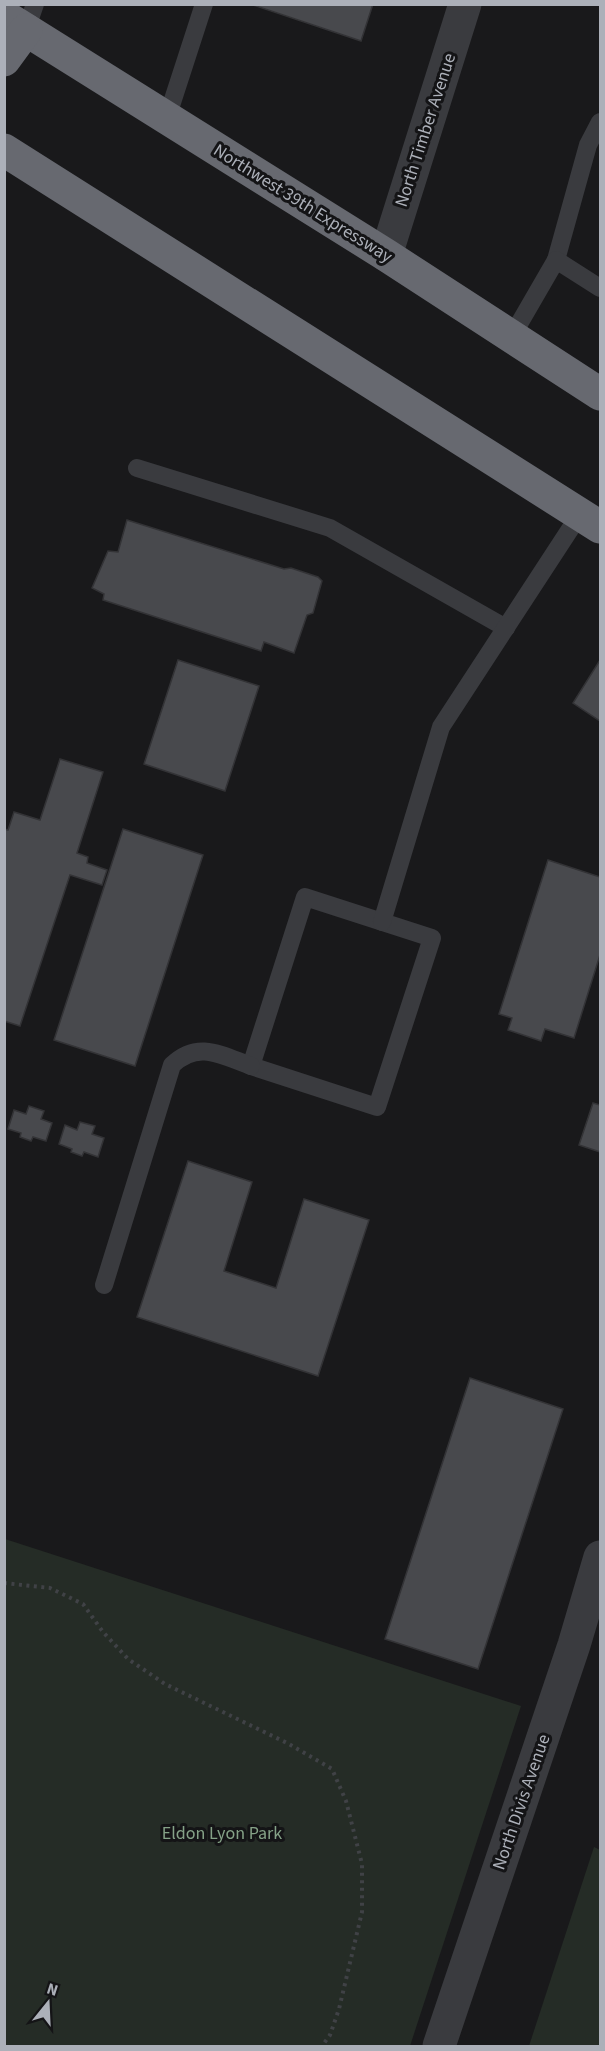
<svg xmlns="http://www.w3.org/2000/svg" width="605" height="2051" viewBox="0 0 605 2051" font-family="'Source Sans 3',sans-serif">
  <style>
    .green { fill: #252c26 }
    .building { fill: #48494d; stroke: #333336; stroke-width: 1.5 }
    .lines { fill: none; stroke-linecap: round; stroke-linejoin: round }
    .path { stroke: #404246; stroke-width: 4; stroke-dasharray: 3 4.5; stroke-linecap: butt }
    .lane { stroke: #3a3b3f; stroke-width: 18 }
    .street { stroke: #3a3b3f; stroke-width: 33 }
    .highway { stroke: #676970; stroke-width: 33 }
    .labels { text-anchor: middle; stroke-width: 6; stroke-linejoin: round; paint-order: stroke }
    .street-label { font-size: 18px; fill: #acb0b9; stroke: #141416 }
    .park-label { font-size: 18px; fill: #85a287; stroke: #141416 }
  </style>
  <rect width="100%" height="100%" fill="#19191b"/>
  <g class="green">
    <polygon points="5,1539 521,1706 410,2046 5,2046"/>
    <polygon points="594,1847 600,1850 600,2046 529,2046"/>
  </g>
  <g class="building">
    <polygon points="250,4 373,4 361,41"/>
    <polygon points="127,520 284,569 291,568 318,577 322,581 313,613 307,615 294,653 264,642 261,651 103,600 104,594 92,588 108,551 118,552"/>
    <polygon points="178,660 259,686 225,791 144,764"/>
    <polygon points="600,660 600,721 573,703"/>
    <polygon points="60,759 103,772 77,853 88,857 87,863 107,870 102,885 70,875 20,1026 4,1021 4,829 8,830 14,812 40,820"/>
    <polygon points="123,829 203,855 135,1066 54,1040"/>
    <polygon points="548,860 600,877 600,955 574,1038 545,1029 541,1041 508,1030 512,1018 499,1014"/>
    <polygon points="593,1103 600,1105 600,1152 579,1145"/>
    <polygon points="29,1106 44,1111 41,1119 52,1123 46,1141 33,1137 31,1141 20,1137 21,1133 8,1129 14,1110 26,1114"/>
    <polygon points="80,1122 95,1126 92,1134 104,1138 98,1157 84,1152 82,1156 71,1152 72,1149 59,1144 65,1125 77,1130"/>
    <polygon points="188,1161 252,1182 224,1271 276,1288 304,1199 369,1220 318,1376 137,1317"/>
    <polygon points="470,1378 563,1409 478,1669 385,1639"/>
  </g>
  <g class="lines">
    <polyline class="path" points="4,1583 50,1588 83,1604 103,1632 128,1659 165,1684 287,1743 332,1769 346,1801 362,1864 362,1912 339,2009 330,2035 322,2046"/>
    <g class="lane">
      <polyline points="26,30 35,4"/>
      <polyline points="167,118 204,4"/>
      <polyline points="556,260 588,145 600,122"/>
      <polyline points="512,336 556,260 600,288"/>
      <polyline points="137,468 330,528 506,628"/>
      <polygon points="305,897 432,938 377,1107 251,1066"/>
      <polyline points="382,922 441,727 580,514"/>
      <path d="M104,1285L172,1065C198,1040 221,1055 251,1066"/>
    </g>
    <g class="street">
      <polyline points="386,255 465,4"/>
      <polyline points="439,2046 574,1645 600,1557"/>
    </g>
    <g class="highway">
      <polyline points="4,16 386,255 600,394"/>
      <polyline points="4,60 26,30"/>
      <polyline points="4,150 600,527"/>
    </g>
  </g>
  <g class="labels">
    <g class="street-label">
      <text transform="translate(425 130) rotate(-72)" y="6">North Timber Avenue</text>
      <text transform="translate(303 203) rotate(32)" y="6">Northwest 39th Expressway</text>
      <text transform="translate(521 1802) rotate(-71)" y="6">North Divis Avenue</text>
    </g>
    <g class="park-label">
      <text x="222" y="1839">Eldon Lyon Park</text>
    </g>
  </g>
  <rect width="605" height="2051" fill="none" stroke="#acb0b9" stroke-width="12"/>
  <g transform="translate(48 2003) rotate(18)" stroke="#141416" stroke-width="4.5" paint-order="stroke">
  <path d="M0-4.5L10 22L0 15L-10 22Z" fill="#acb0b9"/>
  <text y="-9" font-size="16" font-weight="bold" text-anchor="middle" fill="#acb0b9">N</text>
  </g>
</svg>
